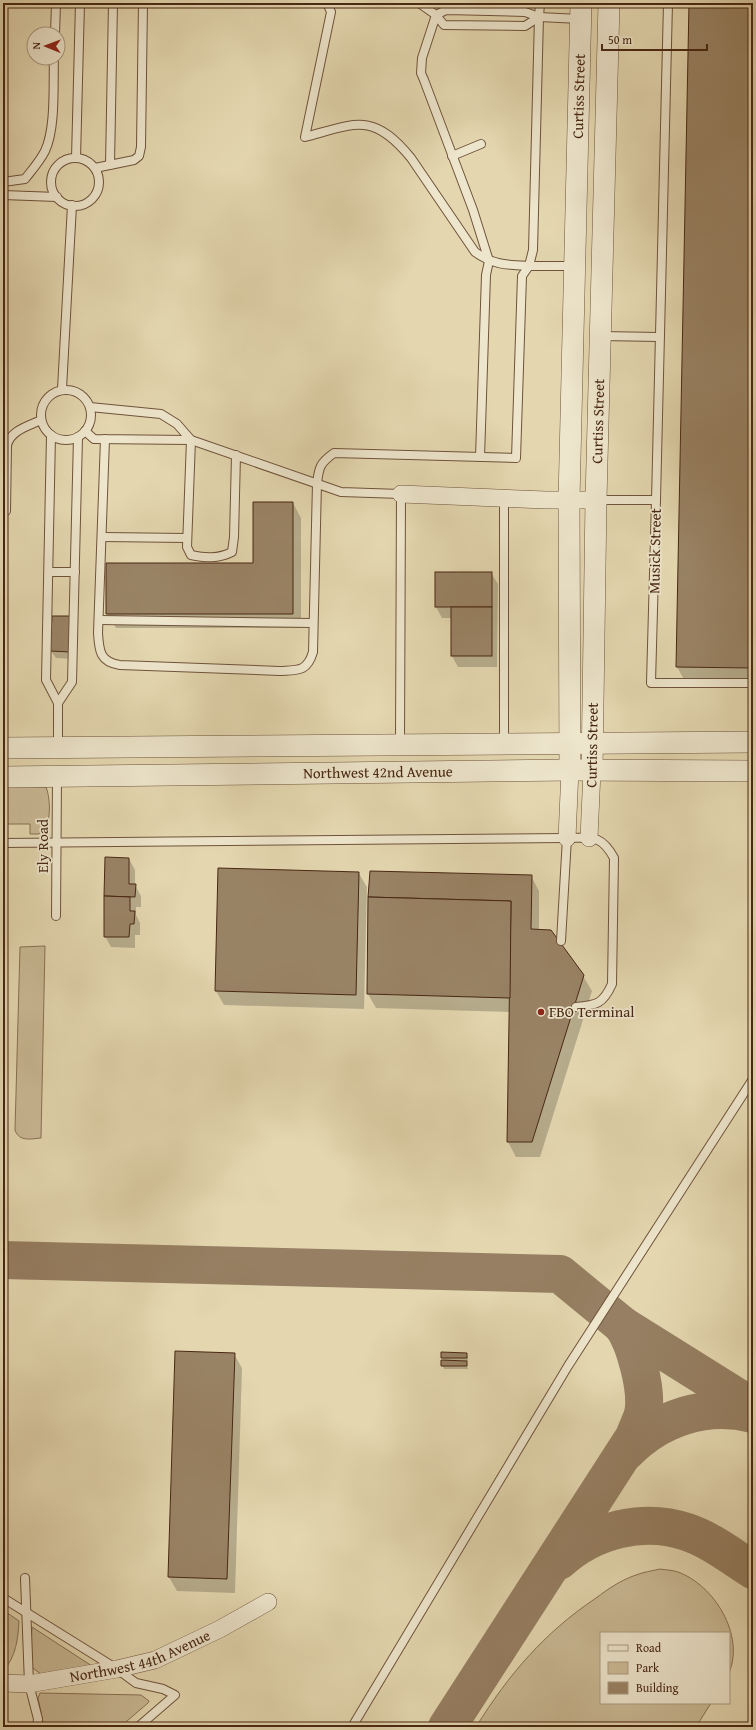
<svg xmlns="http://www.w3.org/2000/svg" width="756" height="1730" viewBox="0 0 756 1730" font-family="'Gentium Book Plus',serif">
  <style>
    .green { fill: #c9b995; stroke: #887054 }
    .shadow { fill: #0003 }
    .lines { fill: none; stroke-linecap: round; stroke-linejoin: round }
    .taxiway { stroke: #967f62; stroke-width: 38 }
    .building { fill: #998365; stroke: #482713 }
    .service-casing { stroke: #6f533a; stroke-width: 10 }
    .minor-casing { stroke: #6f533a; stroke-width: 18 }
    .tertiary-casing { stroke: #6f533a; stroke-width: 22 }
    .service { stroke: #ede5cc; stroke-width: 8 }
    .minor { stroke: #ede5cc; stroke-width: 17 }
    .tertiary { stroke: #ede5cc; stroke-width: 21 }
    .poi-dot { fill: #8f2418; stroke: #ede5cc; stroke-width: 1.5 }
    .labels { text-anchor: middle; stroke-width: 3.5; stroke-linejoin: round; paint-order: stroke }
    .street-label { font-size: 15px; fill: #482713; stroke: #ede5cc }
    .poi-label { font-size: 15px; fill: #482713; stroke: #ede5cc; text-anchor: start }
  </style>
  <rect width="100%" height="100%" fill="#e4d7b0"/>
  <filter id="stains"><feTurbulence type="fractalNoise" baseFrequency=".005" numOctaves="4"/><feColorMatrix values="0 0 0 0 .2 0 0 0 0 .09 0 0 0 0 .02 0 0 0 .5 -.17"/></filter>
  <radialGradient id="worn" r=".72"><stop offset=".6" stop-color="#630" stop-opacity="0"/><stop offset="1" stop-color="#630" stop-opacity=".3"/></radialGradient>
  <g class="green">
    <path d="M3,786L46,787C50,796 51,818 46,827C44,830 41,832 39,834H30V824H3Z"/>
    <path d="M45,946L41,1138C31,1139 19,1142 15,1130L20,947Z"/>
    <path d="M660,1569C665,1570 673,1570 678,1572C714,1585 745,1635 729,1673V1633H601V1703H711L696,1727H476C509,1674 544,1633 596,1598C608,1589 621,1580 636,1575C643,1572 652,1571 660,1569Z"/>
    <path d="M3,1610L19,1621C18,1639 16,1657 3,1671Z"/>
    <polygon points="32,1627 92,1666 41,1674 34,1669 30,1664"/>
    <polygon points="40,1693 141,1695 149,1701 148,1703 120,1727 44,1727 38,1698"/>
  </g>
  <g class="shadow">
    <polygon points="690,3 753,3 753,683 685,681 677,667"/>
    <polygon points="293,503 301,518 301,628 116,628 107,614 254,564"/>
    <polygon points="436,573 491,573 498,584 497,667 458,667 452,656 452,618 442,618 436,607"/>
    <polygon points="70,617 74,659 56,658 51,651"/>
    <polygon points="106,858 129,859 135,870 135,885 141,896 141,907 136,907 136,915 140,923 140,935 135,935 135,948 111,947 105,936"/>
    <polygon points="358,872 367,887 364,1009 224,1005 216,991"/>
    <polygon points="531,876 539,891 539,931 583,976 592,991 540,1157 516,1157 508,1142 510,1012 376,1008 368,994"/>
    <polygon points="234,1354 242,1368 235,1593 177,1591 169,1577"/>
    <polygon points="466,1354 468,1357 468,1361 466,1361 468,1369 444,1369 442,1365 444,1361 442,1358"/>
  </g>
  <g class="lines">
    <g class="taxiway">
      <polyline points="3,1260 560,1274 622,1325 753,1407"/>
      <path d="M626,1452C659,1418 706,1402 753,1414"/>
      <path d="M559,1561C593,1530 643,1517 687,1532C711,1540 732,1557 753,1570"/>
      <path d="M447,1727L634,1437C637,1429 641,1421 643,1414C648,1391 635,1343 622,1325"/>
    </g>
  </g>
  <g class="building">
    <polygon points="689,3 753,3 753,668 676,667"/>
    <polygon points="253,502 293,502 293,614 106,614 106,563 253,563"/>
    <rect x="435" y="572" width="57" height="35"/>
    <rect x="451" y="607" width="41" height="49"/>
    <polygon points="52,616 71,616 70,652 50,651"/>
    <polygon points="105,857 129,858 129,884 136,884 135,897 104,896"/>
    <polygon points="218,868 359,872 356,995 215,991"/>
    <polygon points="370,871 532,875 531,929 551,930 584,975 532,1142 507,1142 511,901 368,897"/>
    <polygon points="104,896 130,897 130,911 135,911 134,924 130,924 129,937 104,937"/>
    <polygon points="368,897 511,901 510,998 367,994"/>
    <polygon points="175,1351 235,1353 227,1579 168,1577"/>
    <polygon points="441,1352 467,1353 467,1358 441,1358"/>
    <polygon points="441,1360 467,1361 467,1366 441,1366"/>
  </g>
  <g class="lines">
    <g class="service-casing">
      <g id="service">
        <path d="M327,3L331,12L305,137C357,123 373,112 411,158L475,252C493,265 507,265 529,266L533,250L539,17L580,19"/>
        <polyline points="419,3 436,15 444,25 525,26 539,17 525,12 446,10 436,15 422,58 421,73 424,80 473,210 489,261 486,275 480,457"/>
        <polyline points="539,17 540,3"/>
        <polyline points="55,34 56,3"/>
        <polyline points="452,156 481,144"/>
        <polyline points="76,158 80,3"/>
        <circle cx="75" cy="182" r="24"/>
        <polyline points="110,165 113,3"/>
        <polyline points="95,168 134,160 139,156 141,147 143,3"/>
        <path d="M3,182L25,179C32,170 40,161 45,151C56,128 53,84 54,58"/>
        <polyline points="3,195 57,197"/>
        <polyline points="601,336 659,337"/>
        <polyline points="62,389 72,205"/>
        <circle cx="66" cy="415" r="25"/>
        <path d="M90,407L161,414L177,424L191,440L187,547L191,555C205,558 218,559 232,552L234,537L236,455"/>
        <polyline points="85,431 94,439 191,440 341,492 401,494 400,744"/>
        <polyline points="51,435 46,680 58,703 58,747"/>
        <path d="M105,439L98,633C99,651 100,662 120,665L280,671C298,670 307,672 313,652L317,483C319,467 320,463 334,453L516,458L522,276L529,266H574"/>
        <polyline points="504,499 504,743"/>
        <polyline points="597,500 656,500 651,683 753,683"/>
        <polyline points="656,500 668,3"/>
        <path d="M3,511H6L7,445C11,430 29,426 41,420"/>
        <polyline points="102,537 187,538"/>
        <polyline points="49,572 75,572"/>
        <polyline points="99,620 313,623"/>
        <polyline points="58,703 72,682 78,437"/>
        <polyline points="3,843 567,838"/>
        <polyline points="56,916 57,777"/>
        <path d="M561,941L567,838C592,838 601,834 614,858L612,984C603,1004 597,1005 576,1007"/>
        <polyline points="25,1578 29,1684 38,1719 37,1727"/>
        <polyline points="3,1598 117,1669 136,1683 163,1689 175,1695 138,1727"/>
        <polyline points="352,1727 568,1366 753,1079"/>
      </g>
    </g>
    <g class="minor-casing">
      <g id="minor">
        <polyline points="401,494 546,500 596,500"/>
        <polyline points="567,838 570,770"/>
        <polyline points="589,838 592,771"/>
        <path id="s1" d="M3,1683L29,1684L117,1669L155,1660L220,1629L268,1602"/>
      </g>
    </g>
    <g class="tertiary-casing">
      <g id="tertiary">
        <polyline points="3,748 753,742"/>
        <path id="s2" d="M570,770L569,500L581,3"/>
        <path id="s3" d="M592,771L596,500L609,3"/>
        <path id="s4" d="M3,777L570,770L753,771"/>
      </g>
    </g>
    <use href="#service" class="service"/>
    <use href="#minor" class="minor"/>
    <use href="#tertiary" class="tertiary"/>
  </g>
  <circle class="poi-dot" cx="541" cy="1012" r="4"/>
  <g class="labels">
    <g class="street-label">
      <text dy="5" stroke="none"><textPath href="#s2" startOffset="674">Curtiss Street</textPath></text>
      <text dy="5" stroke="none"><textPath href="#s3" startOffset="350">Curtiss Street</textPath></text>
      <text transform="translate(655 551) rotate(-89)" y="5">Musick Street</text>
      <text transform="translate(592 745) rotate(-89)" y="5">Curtiss Street</text>
      <text dy="5" stroke="none"><textPath href="#s4" startOffset="375">Northwest 42nd Avenue</textPath></text>
      <text transform="translate(43 846) rotate(-90)" y="5">Ely Road</text>
      <text dy="5" stroke="none"><textPath href="#s1" startOffset="141">Northwest 44th Avenue</textPath></text>
    </g>
    <g class="poi-label">
      <text x="549" y="1017">FBO Terminal</text>
    </g>
  </g>
  <rect width="756" height="1730" fill="none" stroke="#e4d7b0" stroke-width="16"/>
  <rect x="4" y="4" width="748" height="1722" fill="none" stroke="#482713" stroke-width="2"/>
  <rect x="8" y="8" width="740" height="1714" fill="none" stroke="#482713"/>
  <rect x="600" y="1632" width="130" height="72" fill="#ede5cc" stroke="#ab9982"/>
  <rect x="608" y="1645" width="20" height="6" fill="#ede5cc" stroke="#ab9982"/>
  <text x="636" y="1652" font-size="12" fill="#482713">Road</text>
  <rect x="608" y="1662" width="20" height="12" fill="#c9b995" stroke="#ab9982"/>
  <text x="636" y="1672" font-size="12" fill="#482713">Park</text>
  <rect x="608" y="1682" width="20" height="12" fill="#998365" stroke="#ab9982"/>
  <text x="636" y="1692" font-size="12" fill="#482713">Building</text>
  <g transform="translate(46 46) rotate(271)"><circle r="19" fill="#ede5cc" stroke="#ab9982"/>
  <path d="M0-3L7 15L0 10L-7 15Z" fill="#8f2418"/>
  <text y="-6" font-size="11" font-weight="bold" text-anchor="middle" fill="#482713">N</text>
  </g>
  <path d="M602 44v6h105v-6" fill="none" stroke="#482713" stroke-width="2"/>
  <text x="608" y="44" font-size="12" fill="#482713" stroke="#ede5cc" stroke-width="3" paint-order="stroke">50 m</text>
  <rect width="100%" height="100%" filter="url(#stains)"/>
  <rect width="100%" height="100%" fill="url(#worn)"/>
</svg>
